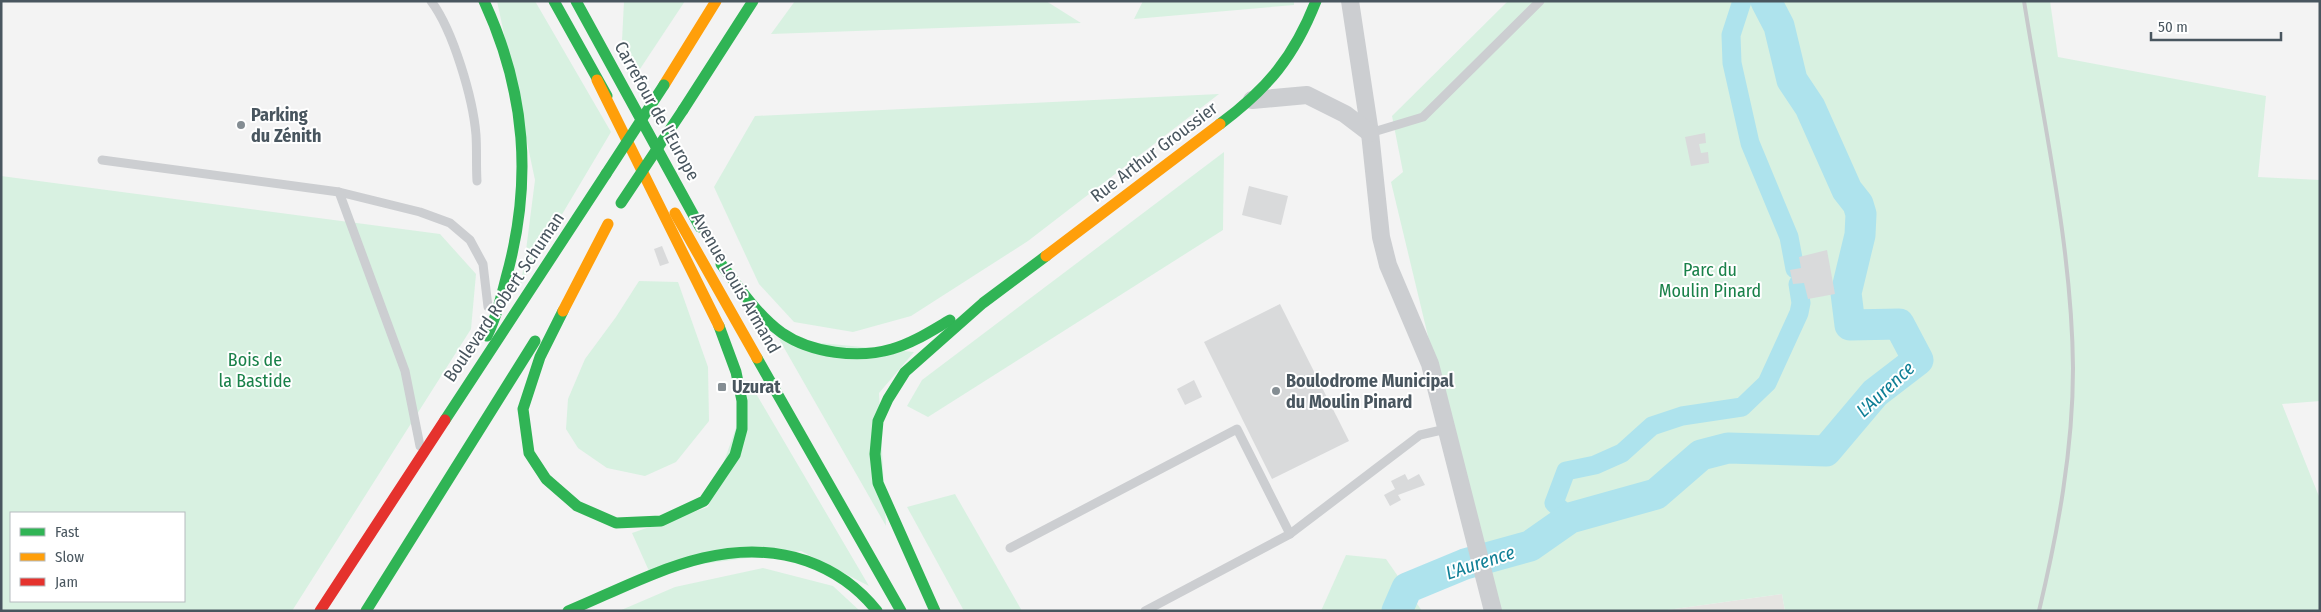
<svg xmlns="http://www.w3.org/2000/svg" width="2321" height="612" viewBox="0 0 2321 612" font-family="'Fira Sans Condensed',sans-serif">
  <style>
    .commercial { fill: #e6e5e2 }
    .green { fill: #d8f1e1; fill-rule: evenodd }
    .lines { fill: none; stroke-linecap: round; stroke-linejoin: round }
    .canal { stroke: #aee3ed; stroke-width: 19 }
    .river { stroke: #aee3ed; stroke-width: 31 }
    .building { fill: #d9dadb }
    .lane { stroke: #ccced1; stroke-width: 9 }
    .street { stroke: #ccced1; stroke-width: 18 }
    .fast { stroke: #30b455; stroke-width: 11 }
    .slow { stroke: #ff9f0a; stroke-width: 11 }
    .jam { stroke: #e5322d; stroke-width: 11 }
    .rail { stroke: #c7c9cb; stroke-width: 4 }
    .fast-bridge { stroke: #30b455; stroke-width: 11 }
    .poi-dot { fill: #848d93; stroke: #fff; stroke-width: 2 }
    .labels { text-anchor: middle; stroke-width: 4; stroke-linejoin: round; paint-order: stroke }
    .street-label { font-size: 18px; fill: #49565f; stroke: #fff }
    .poi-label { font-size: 18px; font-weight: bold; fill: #49565f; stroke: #fff; text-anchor: start }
    .park-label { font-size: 18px; fill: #198149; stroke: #fff }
    .water-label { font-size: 19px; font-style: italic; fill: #0f7f96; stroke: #fff }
  </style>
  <rect width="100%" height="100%" fill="#f3f3f3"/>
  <polygon class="commercial" points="1782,594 1785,611 1660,611"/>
  <g class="green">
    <polygon points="497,1 535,1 611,132 520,285 524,266 535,180"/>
    <polygon points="624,1 685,1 636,75 622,41"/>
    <polygon points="795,1 1046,1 1081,23 771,34"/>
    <polygon points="1143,1 1294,1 1294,5 1134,19"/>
    <polygon points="1508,1 2050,1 2058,57 2266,96 2258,177 2320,180 2320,401 2282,404 2320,499 2320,611 1785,611 1782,594 1660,611 1494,611 1391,182 1403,172 1392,116"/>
    <polygon points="1219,94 1028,241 911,316 853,332 794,322 759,284 714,187 755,116"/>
    <polygon points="1224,152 1223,230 928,417 907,406 922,380"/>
    <path d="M1,176L440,234L476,274L471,329L292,611H1ZM11,513H184V601H11Z"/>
    <polygon points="639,281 678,282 708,367 709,421 676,462 645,476 607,468 578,448 566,429 568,399 585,359 616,317"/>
    <polygon points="779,339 914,352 879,393 886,526"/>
    <polygon points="751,385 869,586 801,551 649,571 632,533 708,507"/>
    <polygon points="955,494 1022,611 964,611 907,507"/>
    <polygon points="1346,555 1386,559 1422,611 1321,611"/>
    <polygon points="763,568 833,586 860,611 619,611 675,587"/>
  </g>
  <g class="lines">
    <g class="canal">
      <polyline points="1742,1 1731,35 1732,63 1750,143 1789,237 1795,269"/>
      <polyline points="1570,518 1554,503 1566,471 1595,465 1622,453 1652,426 1682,416 1742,407 1767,383 1799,313 1801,303 1798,284"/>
    </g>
    <polyline class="river" points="1397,611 1407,588 1465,564 1530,546 1570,518 1656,494 1701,455 1728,448 1826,451 1875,393 1918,360 1899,324 1850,325 1846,293 1860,235 1861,214 1858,204 1847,190 1810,107 1792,80 1779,26 1766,1"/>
  </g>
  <g class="building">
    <polygon points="1705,133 1706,143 1699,144 1701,153 1708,152 1709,163 1691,166 1685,137"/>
    <polygon points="1249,186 1288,196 1281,225 1242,215"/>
    <polygon points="662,246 669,263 660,266 654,249"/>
    <polygon points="1827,250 1835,294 1808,299 1804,283 1793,284 1790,270 1801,268 1799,257"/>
    <polygon points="1280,304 1349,441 1272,479 1204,342"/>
    <polygon points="1194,380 1202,397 1185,405 1177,389"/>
    <polygon points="1405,474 1408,480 1419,474 1425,485 1398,495 1401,500 1390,506 1384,495 1395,489 1391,481"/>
  </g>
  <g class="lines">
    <g class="lane">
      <path d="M431,1C453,30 473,98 476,135C477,150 476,166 477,181"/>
      <polyline points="1370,133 1423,117 1540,1"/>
      <polyline points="102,160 339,192 420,212 450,223 470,240 483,264 488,307"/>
      <polyline points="339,192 405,371 420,446"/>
      <polyline points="1010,548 1237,429 1290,534"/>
      <polyline points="1145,611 1290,534 1420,435 1446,429"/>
    </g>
    <g class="street">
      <polyline points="1350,1 1370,133 1381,237 1388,265 1430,364 1493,611"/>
      <polyline points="1252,100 1307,95 1345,114 1370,133"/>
    </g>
    <g class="fast">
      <path d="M484,1C526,92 533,182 506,278C501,298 496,318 487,336"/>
      <polyline points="554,1 607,96"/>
      <polyline points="576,1 700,227"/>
      <polyline points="683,110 753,1"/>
      <path d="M1220,124C1268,88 1294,57 1316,1"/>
      <path d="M721,264C739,287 757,315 782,333C811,353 858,359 892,349C913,343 931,331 950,320"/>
      <polyline points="563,311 540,357 523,409 529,453 546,479 577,506 616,523 661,521 704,501 735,455 742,429 742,401 736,372 719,326"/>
      <polyline points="757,358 901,611"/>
      <polyline points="445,420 606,174"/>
      <polyline points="366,611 535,341"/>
      <path d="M568,611C645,579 722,532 807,561C835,571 858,587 877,611"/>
      <polyline points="935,611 878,483 875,454 878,421 888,399 905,372 983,303 1046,256"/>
    </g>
    <g class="slow">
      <polyline points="597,80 719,326"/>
      <polyline points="664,85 716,1"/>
      <polyline points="675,213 757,358"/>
      <polyline points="1046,256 1220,124"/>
      <polyline points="563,311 608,224"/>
    </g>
    <polyline class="jam" points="320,611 445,420"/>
    <path class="rail" d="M2024,1C2043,121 2072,246 2073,368C2073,450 2058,531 2039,611"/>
    <g class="fast-bridge">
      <polyline points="606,174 664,85"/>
      <polyline points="621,203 683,110"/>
    </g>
  </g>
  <g class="poi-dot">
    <circle cx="241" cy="125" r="5"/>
    <rect x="717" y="382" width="10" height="10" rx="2.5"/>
    <circle cx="1276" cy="391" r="5"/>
  </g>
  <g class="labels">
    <g class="street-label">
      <text transform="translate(657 111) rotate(61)" y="6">Carrefour de l'Europe</text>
      <text transform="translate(1154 152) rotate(-37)" y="6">Rue Arthur Groussier</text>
      <text transform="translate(736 283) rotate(60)" y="6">Avenue Louis Armand</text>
      <text transform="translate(504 297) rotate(-56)" y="6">Boulevard Robert Schuman</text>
    </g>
    <g class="poi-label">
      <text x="251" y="121">Parking<tspan x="251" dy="21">du Zénith</tspan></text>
      <text x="1286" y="387">Boulodrome Municipal<tspan x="1286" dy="21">du Moulin Pinard</tspan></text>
      <text x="732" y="393">Uzurat</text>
    </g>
    <g class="park-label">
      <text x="1710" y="276">Parc du<tspan x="1710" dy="21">Moulin Pinard</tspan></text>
      <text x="255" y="366">Bois de<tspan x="255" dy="21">la Bastide</tspan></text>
    </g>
    <g class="water-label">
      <text transform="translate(1885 389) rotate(-43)" y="7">L'Aurence</text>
      <text transform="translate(1480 562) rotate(-18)" y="7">L'Aurence</text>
    </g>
  </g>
  <rect width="2321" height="612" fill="none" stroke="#49565f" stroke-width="5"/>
  <rect x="10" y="512" width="175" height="90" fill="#ffffff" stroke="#b6bbbf"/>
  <rect x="20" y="528" width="25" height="8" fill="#30b455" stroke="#b6bbbf"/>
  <text x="55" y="537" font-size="15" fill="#49565f">Fast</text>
  <rect x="20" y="553" width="25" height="8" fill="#ff9f0a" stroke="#b6bbbf"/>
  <text x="55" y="562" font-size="15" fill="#49565f">Slow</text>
  <rect x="20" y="578" width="25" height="8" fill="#e5322d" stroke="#b6bbbf"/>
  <text x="55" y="587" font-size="15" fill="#49565f">Jam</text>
  <path d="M2151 32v8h130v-8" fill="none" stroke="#49565f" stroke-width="2.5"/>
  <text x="2158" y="32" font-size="15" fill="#49565f" stroke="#ffffff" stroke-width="4" paint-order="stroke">50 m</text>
</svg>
